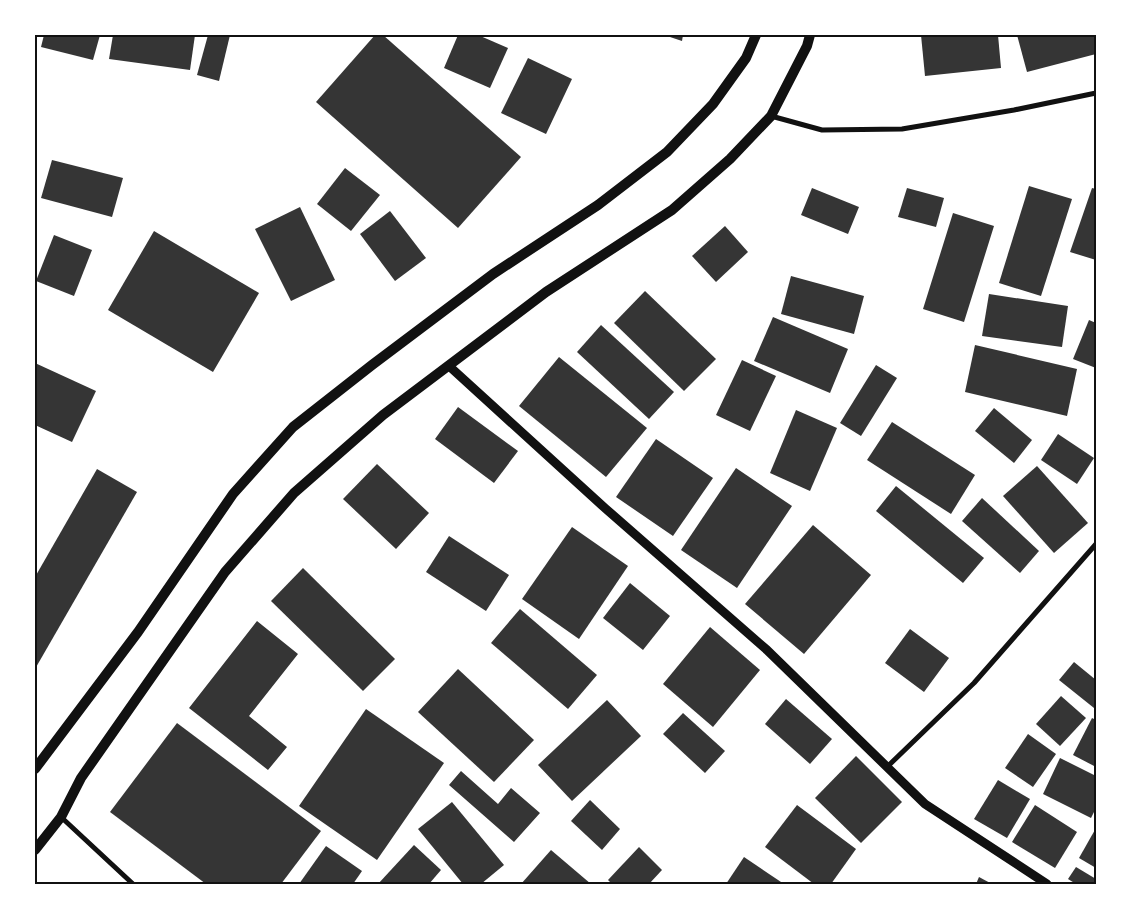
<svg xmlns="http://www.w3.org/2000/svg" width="1131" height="919" viewBox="0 0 1131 919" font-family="Manrope,sans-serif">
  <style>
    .building { fill: #353535 }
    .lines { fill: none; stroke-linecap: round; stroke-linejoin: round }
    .minor { stroke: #111; stroke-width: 5 }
    .tertiary { stroke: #111; stroke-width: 9 }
    .secondary { stroke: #111; stroke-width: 10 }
    .neatline { fill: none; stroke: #111; stroke-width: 2 }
  </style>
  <rect width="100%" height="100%" fill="#fff"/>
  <g class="building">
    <polygon points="44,35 100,35 93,60 41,47"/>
    <polygon points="113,35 195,35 190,70 109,59"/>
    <polygon points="208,35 230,35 219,81 197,75"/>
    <polygon points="375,35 383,35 521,157 458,228 316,102"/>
    <polygon points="458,35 478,35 508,48 490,88 444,68"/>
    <polygon points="664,35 683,35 682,41"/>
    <polygon points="921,35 998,35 1001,68 925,76"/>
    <polygon points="1017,35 1094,35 1096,54 1027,72"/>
    <polygon points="528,58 572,79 546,134 501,113"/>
    <polygon points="52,160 123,178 112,217 41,198"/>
    <polygon points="345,168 380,195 351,231 317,204"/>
    <polygon points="1029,186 1072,199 1041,296 999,283"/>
    <polygon points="812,188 859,207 848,234 801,215"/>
    <polygon points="907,188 944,198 936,227 898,217"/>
    <polygon points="1092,188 1096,189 1096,260 1070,252"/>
    <polygon points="300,207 335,280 291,301 255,229"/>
    <polygon points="390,211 426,258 395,281 360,234"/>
    <polygon points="953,213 994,226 964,322 923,309"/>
    <polygon points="725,226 748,252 716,282 692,256"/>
    <polygon points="154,231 259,293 213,372 108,310"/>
    <polygon points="54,235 92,250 74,296 36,281"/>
    <polygon points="791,276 864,296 854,334 781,314"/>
    <polygon points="645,291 716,359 684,391 614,323"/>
    <polygon points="989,294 1068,306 1062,347 982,336"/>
    <polygon points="773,317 848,349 830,393 754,361"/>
    <polygon points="1089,320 1096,323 1096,368 1073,359"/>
    <polygon points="601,325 674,392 649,419 577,352"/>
    <polygon points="975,345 1077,369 1067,416 965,392"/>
    <polygon points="559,357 647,428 606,477 519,406"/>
    <polygon points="742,360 776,376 750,431 716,415"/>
    <polygon points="35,363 96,391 72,442 35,425"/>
    <polygon points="876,365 897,378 861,436 840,423"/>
    <polygon points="458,407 518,451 494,483 435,439"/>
    <polygon points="994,408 1032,440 1014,463 975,431"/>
    <polygon points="796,410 837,428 810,491 770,473"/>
    <polygon points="892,422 975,475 951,514 867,460"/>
    <polygon points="1058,434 1094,458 1077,484 1041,460"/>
    <polygon points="656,439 713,478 673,536 616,497"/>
    <polygon points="377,464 429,513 396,549 343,499"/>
    <polygon points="1037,466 1088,523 1054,553 1003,496"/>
    <polygon points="736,468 792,506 737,588 681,550"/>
    <polygon points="97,469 137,492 35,669 35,577"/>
    <polygon points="896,486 984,558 963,583 876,511"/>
    <polygon points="982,498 1039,551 1020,573 962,521"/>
    <polygon points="813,525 871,575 804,654 745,604"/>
    <polygon points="572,527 628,566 579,639 522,599"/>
    <polygon points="449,536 509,575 486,611 426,572"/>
    <polygon points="303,568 395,659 363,691 271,601"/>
    <polygon points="630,583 670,616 643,650 603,618"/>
    <polygon points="520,609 597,675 568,709 491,643"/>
    <polygon points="257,621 298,654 249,716 287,747 268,770 189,708"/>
    <polygon points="710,627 760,670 713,727 663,684"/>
    <polygon points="910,629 949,658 924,692 885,663"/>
    <polygon points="1074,662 1096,680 1096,705 1094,708 1059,680"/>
    <polygon points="458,669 534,740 494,782 418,712"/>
    <polygon points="1061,696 1086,718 1060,746 1036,724"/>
    <polygon points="786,699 832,739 810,764 765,724"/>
    <polygon points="607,700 641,736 572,801 538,765"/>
    <polygon points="366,709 444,763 377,860 299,806"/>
    <polygon points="683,713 725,751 705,773 663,734"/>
    <polygon points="1092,718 1096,720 1096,767 1073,755"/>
    <polygon points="177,723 321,831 281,884 206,884 110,812"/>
    <polygon points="1028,734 1056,754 1033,787 1005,768"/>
    <polygon points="856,756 902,802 861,843 815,798"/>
    <polygon points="1060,758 1096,776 1096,808 1091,818 1043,794"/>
    <polygon points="461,771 498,804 511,788 540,813 514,842 449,785"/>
    <polygon points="998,780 1030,799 1007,838 974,819"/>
    <polygon points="590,800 620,829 602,850 571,821"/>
    <polygon points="452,802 504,865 481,884 463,884 418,829"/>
    <polygon points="797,805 856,849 831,884 814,884 765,847"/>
    <polygon points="1035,805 1077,832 1055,868 1012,842"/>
    <polygon points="1096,828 1096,868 1079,858"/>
    <polygon points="414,845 441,870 429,884 378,884"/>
    <polygon points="326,846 362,871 353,884 299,884"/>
    <polygon points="639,847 662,870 649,884 612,884 608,880"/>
    <polygon points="551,850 591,884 521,884"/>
    <polygon points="744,857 784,884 726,884"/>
    <polygon points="1076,867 1096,879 1096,884 1076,884 1068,879"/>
    <polygon points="979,877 992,884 976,884"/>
  </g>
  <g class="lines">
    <g class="minor">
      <polyline points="771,116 822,130 902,129 1014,110 1096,93"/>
      <polyline points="887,767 974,683 1096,544"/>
      <polyline points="61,817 133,884"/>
    </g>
    <polyline class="tertiary" points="449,366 606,509 767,650 925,804 1047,884"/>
    <g class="secondary">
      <polyline points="35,769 138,632 233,494 293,427 372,365 493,274 598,205 667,152 713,104 746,58 756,35"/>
      <polyline points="35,850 61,817 81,778 225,572 294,493 383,415 546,292 672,210 730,159 771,116 807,46 810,35"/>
    </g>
  </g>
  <rect width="1131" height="919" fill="none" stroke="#ffffff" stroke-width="72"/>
  <rect x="36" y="36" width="1059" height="847" class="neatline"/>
</svg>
